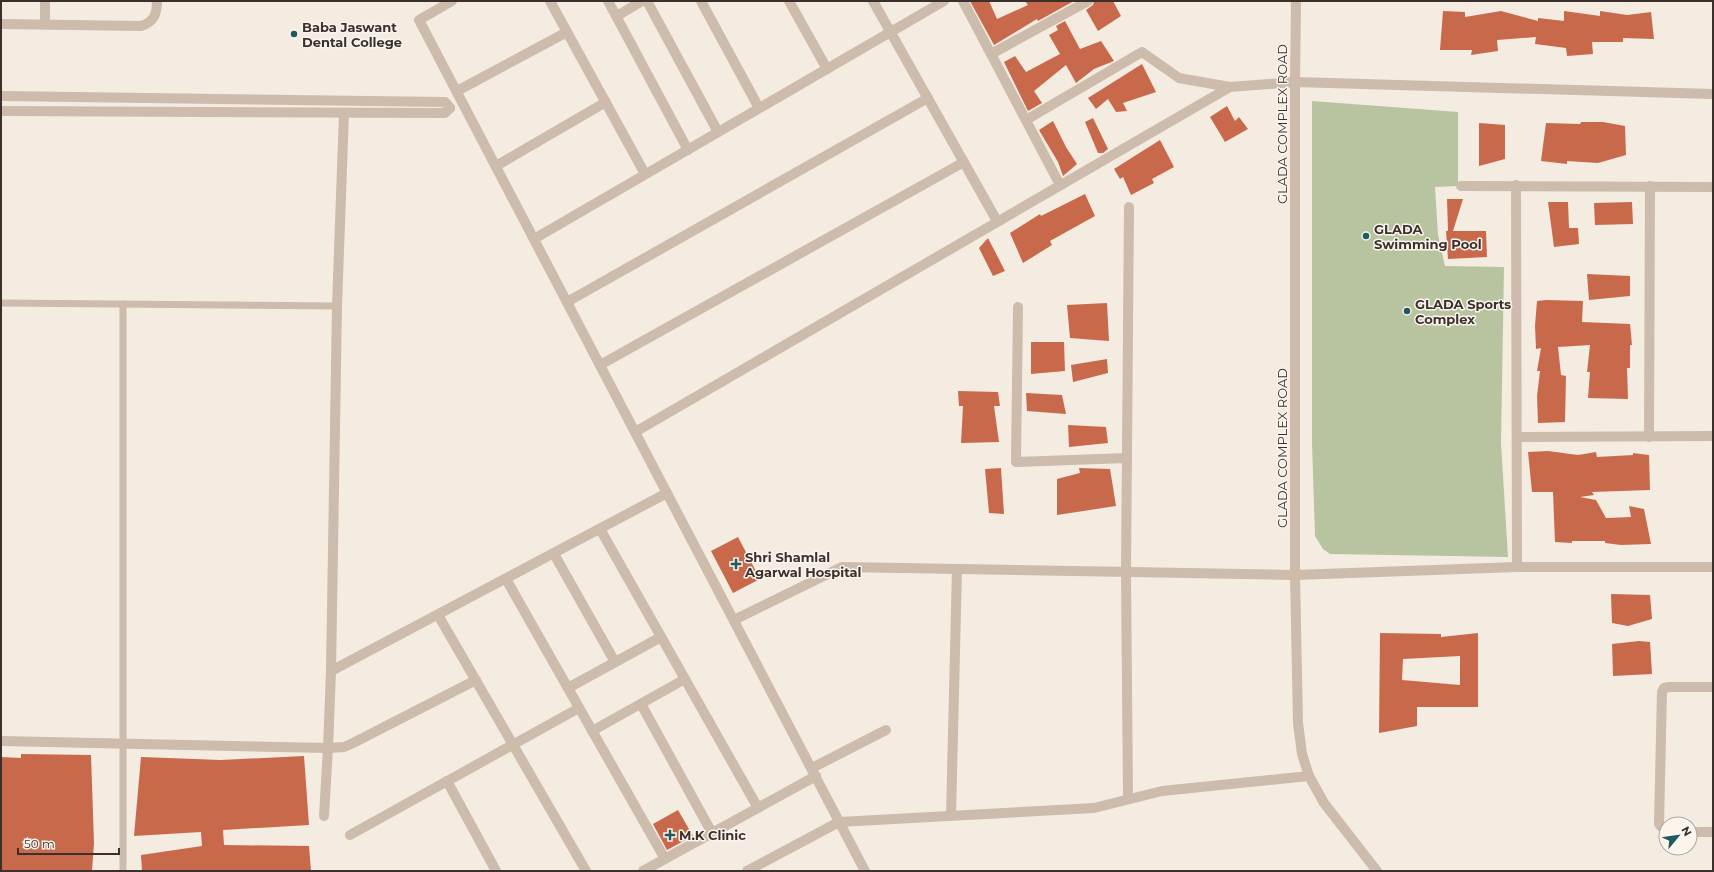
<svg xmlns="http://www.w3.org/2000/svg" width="1714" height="872" viewBox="0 0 1714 872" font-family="Montserrat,sans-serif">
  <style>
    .green { fill: #b8c4a0 }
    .building { fill: #c8694b; fill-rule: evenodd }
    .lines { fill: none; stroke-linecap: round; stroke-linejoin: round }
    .service { stroke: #cdbbac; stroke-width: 7 }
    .minor { stroke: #cdbbac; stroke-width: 10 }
    .tertiary { stroke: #cdbbac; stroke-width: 10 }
    .poi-dot { fill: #1f5a5e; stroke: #fbf5ee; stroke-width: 1.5 }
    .labels { text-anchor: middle; stroke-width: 3; stroke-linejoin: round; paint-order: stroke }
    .poi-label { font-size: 13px; font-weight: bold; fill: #3b302b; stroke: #fbf5ee; text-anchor: start }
    .street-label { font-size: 13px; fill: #3b302b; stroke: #fbf5ee }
  </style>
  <rect width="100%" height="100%" fill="#f4ebe1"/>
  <polygon class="green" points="1312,101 1458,112 1458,186 1435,187 1438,235 1445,266 1504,267 1501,443 1508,557 1330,554 1323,549 1315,536 1312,443"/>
  <g class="building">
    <polygon points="970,1 989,1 997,19 1028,5 1025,1 1074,1 1038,21 1037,19 994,45"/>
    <polygon points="1094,1 1113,1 1121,16 1098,31 1086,10 1093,5"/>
    <polygon points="1443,11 1465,12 1465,17 1501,11 1538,21 1538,18 1564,21 1564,11 1600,16 1600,11 1627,15 1651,12 1654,39 1623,38 1623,42 1592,42 1593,54 1567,56 1566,48 1535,44 1536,37 1497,40 1498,51 1471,55 1472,50 1440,50"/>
    <polygon points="1065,21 1080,49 1101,41 1114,61 1094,69 1076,83 1066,65 1034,91 1042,103 1028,111 1004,62 1015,56 1026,72 1060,54 1049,35 1058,30 1056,26"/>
    <polygon points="1142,64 1156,92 1123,103 1127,111 1116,112 1108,99 1096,109 1088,98"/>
    <polygon points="1227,106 1235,121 1239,117 1248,129 1225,142 1210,117"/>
    <polygon points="1093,118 1108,149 1103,153 1098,153 1085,122"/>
    <polygon points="1053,121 1066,147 1077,164 1063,176 1058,162 1039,130"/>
    <polygon points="1581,122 1603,122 1625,126 1626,155 1598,163 1567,161 1567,164 1541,161 1546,123 1580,124"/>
    <polygon points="1479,123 1505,125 1505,159 1479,166"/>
    <polygon points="1160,140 1174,167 1152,179 1154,183 1131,195 1123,177 1120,179 1114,169"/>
    <polygon points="1085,194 1095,216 1050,241 1052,245 1023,263 1010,233 1040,214 1041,216"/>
    <polygon points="1447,199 1463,199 1453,231 1486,231 1487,257 1448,259 1446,231 1448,231"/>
    <polygon points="1548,202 1568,202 1569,228 1578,228 1579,244 1554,247"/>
    <polygon points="1632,202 1633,224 1595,225 1594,203"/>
    <polygon points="988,238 1005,271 993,276 979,248"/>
    <polygon points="1587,274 1630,276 1630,296 1589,300"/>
    <polygon points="1546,300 1583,301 1582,322 1630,324 1632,345 1630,345 1630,368 1627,368 1628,399 1588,398 1590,372 1587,372 1590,345 1558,347 1561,375 1566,376 1565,422 1538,423 1537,396 1540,371 1537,371 1541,348 1536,349 1535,326 1537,301"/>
    <polygon points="1107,303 1109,341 1070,338 1067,305"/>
    <polygon points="1031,342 1064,342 1065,371 1031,374"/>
    <polygon points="1107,359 1108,373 1073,382 1071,365"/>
    <polygon points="958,391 998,392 1000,406 994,406 999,442 961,443 963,406 959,406"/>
    <polygon points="1026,393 1062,395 1066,414 1027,411"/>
    <polygon points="1068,425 1106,427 1108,443 1069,447"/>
    <polygon points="1548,451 1578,455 1596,452 1597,457 1633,455 1633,453 1649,455 1650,490 1592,492 1594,495 1580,497 1596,500 1606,518 1631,517 1629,506 1644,509 1651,544 1621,545 1605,543 1605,541 1572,541 1572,543 1555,542 1553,492 1532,492 1528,452"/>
    <polygon points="1001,468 1004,514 989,513 985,469"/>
    <polygon points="1079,468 1110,469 1116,506 1057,515 1057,479 1080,473"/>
    <polygon points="738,537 760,579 733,593 711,551"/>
    <polygon points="1611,594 1650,595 1652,619 1628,626 1612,623"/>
    <path d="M1380,633L1441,634V637L1478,633V707H1417V726L1379,733ZM1460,656V685L1402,680L1403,659Z"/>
    <polygon points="1639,641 1650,642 1652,674 1613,676 1612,644"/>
    <polygon points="21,754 91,755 94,843 92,871 1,871 1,757 21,758"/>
    <polygon points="304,756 309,825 223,830 224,845 309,846 311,871 142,871 141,855 202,846 201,832 134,836 141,757 221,760"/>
    <polygon points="678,810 693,836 667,850 653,824"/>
  </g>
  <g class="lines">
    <g class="service">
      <polyline points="1,303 337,306"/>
      <polyline points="123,304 123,871"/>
    </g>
    <g class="minor">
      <polyline points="452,1 419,20 865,871"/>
      <polyline points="550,1 645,174"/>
      <polyline points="608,1 688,150"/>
      <polyline points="647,1 718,132"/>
      <polyline points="701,1 759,108"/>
      <polyline points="789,1 827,69"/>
      <polyline points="873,1 997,221"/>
      <polyline points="963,1 1060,185"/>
      <polyline points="617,16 642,1"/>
      <path d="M1,24L141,26C154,22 157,14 157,1"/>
      <polyline points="45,24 45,1"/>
      <polyline points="991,54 1088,1"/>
      <polyline points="457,91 567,32"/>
      <polyline points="1,96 445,102 450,108"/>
      <polyline points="1,111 445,113 450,108"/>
      <polyline points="1026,120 1142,52 1179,78 1230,87 1295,82 1713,94"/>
      <polyline points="496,166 606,102"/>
      <polyline points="1516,185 1517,567"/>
      <polyline points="1461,186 1713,187"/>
      <polyline points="534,239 944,1"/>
      <polyline points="567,302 928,98"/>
      <polyline points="1018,307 1016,462 1127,458"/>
      <polyline points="600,365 964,162"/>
      <polyline points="635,432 1230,87"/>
      <polyline points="1517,437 1713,436"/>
      <polyline points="1649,437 1650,186"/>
      <polyline points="600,529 758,808"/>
      <polyline points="554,554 615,662"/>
      <polyline points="506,579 665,859"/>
      <polyline points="438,615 586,871"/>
      <polyline points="734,620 842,567 1295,575 1517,567 1713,567"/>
      <polyline points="331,671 667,493"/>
      <polyline points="568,688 661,637"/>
      <polyline points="641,704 712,833"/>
      <polyline points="592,731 685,679"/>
      <polyline points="1,741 328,748 331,671 337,306 344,113"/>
      <polyline points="812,768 886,730"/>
      <polyline points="447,781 496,871"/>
      <polyline points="1128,799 1126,572 1129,207"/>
      <polyline points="324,816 328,748 344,747 355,742 476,680"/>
      <polyline points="951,816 957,569"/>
      <polyline points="1666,832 1659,824 1662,692 1664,688 1670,687 1713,687"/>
      <polyline points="1690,832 1713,832"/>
      <polyline points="350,835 579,708"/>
      <polyline points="643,871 816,776"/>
      <polyline points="747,871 839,822 1094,808 1162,791 1309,776"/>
    </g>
    <polyline class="tertiary" points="1296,1 1295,82 1295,575 1298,723 1302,754 1309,776 1324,803 1377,871"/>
  </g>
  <g class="poi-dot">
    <circle cx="294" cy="34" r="4"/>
    <circle cx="1366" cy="236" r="4"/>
    <circle cx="1407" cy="311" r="4"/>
    <path d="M734 558h4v4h4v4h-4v4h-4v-4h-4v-4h4z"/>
    <path d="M668 829h4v4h4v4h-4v4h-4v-4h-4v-4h4z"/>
  </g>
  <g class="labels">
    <g class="poi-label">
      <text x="302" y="32">Baba Jaswant<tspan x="302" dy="15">Dental College</tspan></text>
      <text x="1374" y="234">GLADA<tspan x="1374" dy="15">Swimming Pool</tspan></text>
      <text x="1415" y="309">GLADA Sports<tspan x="1415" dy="15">Complex</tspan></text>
      <text x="745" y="562">Shri Shamlal<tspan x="745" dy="15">Agarwal Hospital</tspan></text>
      <text x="679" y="840">M.K Clinic</text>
    </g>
    <g class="street-label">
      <text transform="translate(1282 124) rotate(-90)" y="5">GLADA COMPLEX ROAD</text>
      <text transform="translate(1282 448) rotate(-90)" y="5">GLADA COMPLEX ROAD</text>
    </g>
  </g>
  <rect width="1714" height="872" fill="none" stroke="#3b302b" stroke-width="4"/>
  <g transform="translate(1678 836) rotate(61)"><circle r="19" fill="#fbf5ee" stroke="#aea6a0"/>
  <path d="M0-3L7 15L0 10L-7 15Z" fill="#1f5a5e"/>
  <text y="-6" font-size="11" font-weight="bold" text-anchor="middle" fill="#3b302b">N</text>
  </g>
  <path d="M18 848v6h101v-6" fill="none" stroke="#3b302b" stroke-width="2"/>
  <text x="24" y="848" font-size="12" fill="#3b302b" stroke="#fbf5ee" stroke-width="3" paint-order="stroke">50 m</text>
</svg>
